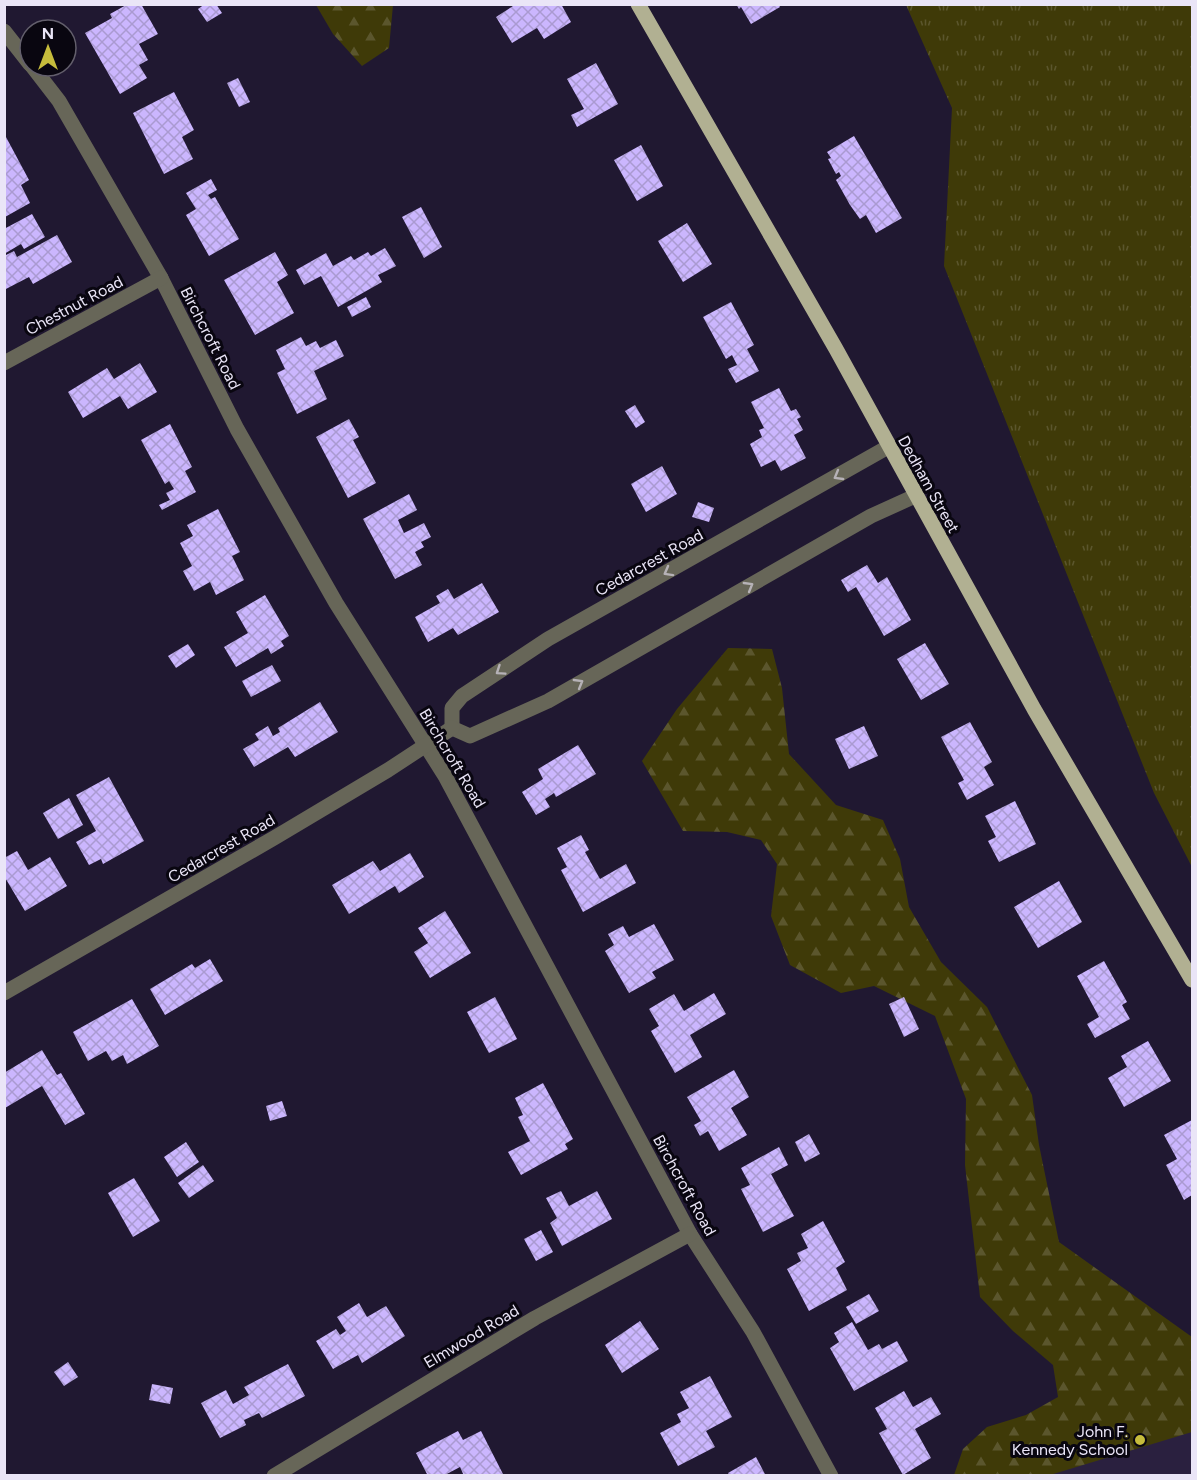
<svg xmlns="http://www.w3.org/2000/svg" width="1197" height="1480" viewBox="0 0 1197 1480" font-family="Figtree,sans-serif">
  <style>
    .built { fill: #2a203f }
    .grass { fill: url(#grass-tufts) }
    .forest { fill: url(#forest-firs) }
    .building { fill: url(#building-cross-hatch) }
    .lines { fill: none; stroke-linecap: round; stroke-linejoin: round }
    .minor { stroke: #676658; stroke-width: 15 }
    .major { stroke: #b1b092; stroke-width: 15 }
    .oneway { stroke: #b6b2b7 }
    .poi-dot { fill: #c6bc3c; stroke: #090610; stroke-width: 2 }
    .labels { text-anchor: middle; stroke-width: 6; stroke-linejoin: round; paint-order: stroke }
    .street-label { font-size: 16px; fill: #eae5f7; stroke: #090610 }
    .poi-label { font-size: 16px; fill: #eae5f7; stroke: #090610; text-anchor: end }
  </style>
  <defs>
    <pattern id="grass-tufts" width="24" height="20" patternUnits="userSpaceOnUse" patternTransform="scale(1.5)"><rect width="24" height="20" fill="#3f3a08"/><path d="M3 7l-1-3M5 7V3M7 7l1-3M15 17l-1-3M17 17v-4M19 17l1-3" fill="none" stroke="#5b562d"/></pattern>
    <pattern id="forest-firs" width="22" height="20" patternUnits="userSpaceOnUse" patternTransform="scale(1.5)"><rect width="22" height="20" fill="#3f3a08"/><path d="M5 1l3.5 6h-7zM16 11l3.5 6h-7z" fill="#5b562d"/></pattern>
    <pattern id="building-cross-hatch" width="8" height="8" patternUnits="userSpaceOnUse" patternTransform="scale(1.5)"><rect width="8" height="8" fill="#cbb6fe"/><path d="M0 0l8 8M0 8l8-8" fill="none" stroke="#aa9ad1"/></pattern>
  </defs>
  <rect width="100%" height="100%" fill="#201831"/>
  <polygon class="built" points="1192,1405 1192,1475 983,1475"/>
  <polygon class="grass" points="906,5 1192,5 1192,867 1154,793 944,266 952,108"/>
  <g class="forest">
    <polygon points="316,5 393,5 389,48 362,66 333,34"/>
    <polygon points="728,648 772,649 782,688 789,754 836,805 883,820 900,859 909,907 941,962 987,1007 1032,1095 1039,1145 1059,1242 1192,1337 1192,1432 1050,1475 954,1475 963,1449 987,1427 1026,1415 1058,1397 1053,1365 1013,1331 980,1297 965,1165 966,1099 935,1016 874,986 841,993 790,965 771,916 777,864 761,840 727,832 683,831 642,761 677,709"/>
  </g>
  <g class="building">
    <polygon points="128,4 141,4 158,34 139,44 148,60 139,65 147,78 120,94 85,33 112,18 110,14"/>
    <polygon points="205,4 216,4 222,13 207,22 198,9"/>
    <polygon points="516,4 561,4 571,22 544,39 537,28 512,43 496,17"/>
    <polygon points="736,4 778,4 780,7 751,24 741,7 739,9"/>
    <polygon points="596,63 618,104 577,127 571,115 584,109 567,79"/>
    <polygon points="238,78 250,102 239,107 227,83"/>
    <polygon points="174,92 194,130 182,137 193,159 164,174 133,113"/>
    <polygon points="854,136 902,218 876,233 866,215 860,219 850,205 836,180 841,176 839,172 836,174 828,159 831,158 827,152"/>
    <polygon points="6,137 29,180 21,185 30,203 5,217 5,138"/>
    <polygon points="641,145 663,186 637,201 614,160"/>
    <polygon points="211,179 217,190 208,195 211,199 215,197 239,239 209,256 186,215 196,209 186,193"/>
    <polygon points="421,207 442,247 424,258 402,217"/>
    <polygon points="32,214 45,237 24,249 21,244 4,254 4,229"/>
    <polygon points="687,223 712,264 683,282 658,241"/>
    <polygon points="57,235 72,262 33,284 29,277 4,290 4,256 14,251 17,257"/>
    <polygon points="385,248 396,266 378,275 382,282 338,307 321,276 304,285 296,270 326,253 333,266 351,256 354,260 368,252 371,256"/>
    <polygon points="275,252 288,275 277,282 294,313 255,335 224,280"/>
    <polygon points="366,297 371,307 352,317 347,307"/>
    <polygon points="731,302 754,345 747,349 759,371 736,383 728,369 737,365 732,355 726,359 703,317"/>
    <polygon points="301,337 306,346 316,341 320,348 336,340 344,356 314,371 327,399 297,414 277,373 285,369 276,350"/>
    <polygon points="140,363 157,392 128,409 120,396 83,418 68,392 107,368 114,379"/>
    <polygon points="779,388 791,411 796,409 801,417 797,419 803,430 794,435 806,458 781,471 775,460 761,467 750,444 762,437 759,430 764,428 751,402"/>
    <polygon points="635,405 645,422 636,428 625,411"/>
    <polygon points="349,419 359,437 353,440 376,483 348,498 316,437"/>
    <polygon points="170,424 192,467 185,471 196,492 162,510 159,505 170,500 166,493 174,489 169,481 165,484 141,440"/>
    <polygon points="662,466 677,494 646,512 631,484"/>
    <polygon points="409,494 417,510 398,520 404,533 424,523 431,537 421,542 424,547 415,552 422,565 395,579 363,519"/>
    <polygon points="698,502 714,508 709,522 692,517"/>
    <polygon points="218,509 240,552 232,556 244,580 216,595 210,582 194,591 183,571 192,566 180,543 193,536 187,525"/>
    <polygon points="867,565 878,583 887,577 911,620 884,636 856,587 848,592 841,580"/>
    <polygon points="482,583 499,612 458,635 453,628 428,642 415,617 440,603 436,596 448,589 454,599"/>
    <polygon points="265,595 289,636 281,641 284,646 271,654 268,648 236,667 224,647 248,633 236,612"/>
    <polygon points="925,643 949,684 921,700 897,659"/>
    <polygon points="188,644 195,655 176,668 168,656"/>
    <polygon points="272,665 281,681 251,697 242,681"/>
    <polygon points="320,702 338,732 295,757 288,747 254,767 243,749 259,740 255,734 268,726 273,736 280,732 278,728"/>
    <polygon points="970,722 992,762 984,767 994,785 967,800 958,783 964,780 941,737"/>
    <polygon points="864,726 878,756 849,769 835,739"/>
    <polygon points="578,745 596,774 556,797 554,793 545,799 550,807 536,815 522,792 543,779 538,769"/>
    <polygon points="109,777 144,841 103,864 101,859 89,865 76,842 96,831 76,795"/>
    <polygon points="69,798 83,825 58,839 43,813"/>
    <polygon points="1015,801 1036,844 999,862 988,841 996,837 985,816"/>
    <polygon points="581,835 589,850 585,852 600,879 626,864 636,883 583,912 561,870 567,867 557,848"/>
    <polygon points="17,851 28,870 50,857 67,886 25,911 4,876 4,858"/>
    <polygon points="410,853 424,877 399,893 395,886 349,914 332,885 373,861 380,871"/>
    <polygon points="1059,881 1082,922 1038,948 1014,907"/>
    <polygon points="445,911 471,953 430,978 414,952 428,943 418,928"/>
    <polygon points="654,924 674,960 652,972 656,978 629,993 605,951 614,945 608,934 623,926 629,937"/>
    <polygon points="210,959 223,981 165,1015 150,989 192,964 195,968"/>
    <polygon points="1104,961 1127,1002 1122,1005 1130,1019 1095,1038 1087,1024 1099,1017 1077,976"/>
    <polygon points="714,993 726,1014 690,1035 702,1057 675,1073 651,1031 659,1026 649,1009 674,994 684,1011"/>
    <polygon points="495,997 517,1039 489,1053 467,1012"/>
    <polygon points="904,997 919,1029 904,1037 889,1004"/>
    <polygon points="132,999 159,1046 127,1064 123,1055 112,1061 106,1051 88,1061 73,1032"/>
    <polygon points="1148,1041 1171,1081 1124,1107 1108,1078 1127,1067 1121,1056"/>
    <polygon points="42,1050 57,1075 61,1073 85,1114 65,1125 42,1086 5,1108 4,1106 4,1073"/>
    <polygon points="734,1070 749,1097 731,1108 747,1135 719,1151 708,1131 700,1136 694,1125 701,1121 687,1097"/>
    <polygon points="543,1083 573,1139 565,1144 568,1149 521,1175 508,1152 530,1141 518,1117 523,1115 515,1098"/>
    <polygon points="282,1101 287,1116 270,1121 266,1106"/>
    <polygon points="1192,1120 1192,1195 1184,1200 1166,1165 1177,1159 1164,1135"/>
    <polygon points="809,1134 820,1154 805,1162 795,1142"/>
    <polygon points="186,1142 199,1162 177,1177 164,1157"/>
    <polygon points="779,1147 788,1165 771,1174 794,1216 763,1232 741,1189 750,1185 741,1168"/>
    <polygon points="203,1165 214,1181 189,1198 178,1183"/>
    <polygon points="134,1178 160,1221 133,1237 108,1193"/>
    <polygon points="561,1191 569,1206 597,1191 612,1219 562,1246 550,1223 557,1218 546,1198"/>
    <polygon points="823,1221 845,1262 836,1268 847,1290 809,1311 787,1269 801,1261 797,1253 808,1248 801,1234"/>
    <polygon points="541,1230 553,1252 536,1261 524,1239"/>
    <polygon points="869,1294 879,1311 856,1324 846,1307"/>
    <polygon points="359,1303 367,1317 386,1306 405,1336 362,1363 358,1355 333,1369 316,1341 336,1329 340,1335 346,1331 337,1317"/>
    <polygon points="640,1321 659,1349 622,1373 605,1345"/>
    <polygon points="852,1322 868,1350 879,1344 882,1349 897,1341 908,1361 854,1391 830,1348 839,1342 834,1333"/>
    <polygon points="68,1362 78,1377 64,1386 54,1372"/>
    <polygon points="288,1364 305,1396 262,1418 259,1413 244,1420 246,1425 220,1438 201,1403 226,1390 233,1404 249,1395 244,1387"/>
    <polygon points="710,1376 732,1417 706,1431 715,1447 678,1466 660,1433 681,1422 677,1414 689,1408 680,1392"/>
    <polygon points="152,1384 173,1388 170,1404 149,1400"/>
    <polygon points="904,1391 913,1407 931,1397 941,1414 915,1429 931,1458 903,1475 879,1433 887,1429 875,1408"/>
    <polygon points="458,1431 463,1440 481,1431 504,1476 464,1476 460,1467 443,1476 428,1476 416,1453"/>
    <polygon points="756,1457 766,1476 730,1476 728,1473"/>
  </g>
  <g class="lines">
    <g class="minor">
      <polyline points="4,31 30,64"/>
      <polyline points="32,66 59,101 161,278 237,429 336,603 445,776 690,1234 753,1332 831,1476"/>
      <polyline points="4,363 161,278"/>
      <polyline points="888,447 548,639 462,696 452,708 452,728 470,736 548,701 871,516 915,496"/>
      <polyline points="4,993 274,838 388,770 452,728"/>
      <polyline points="274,1476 535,1318 690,1234"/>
    </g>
    <polyline class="major" points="638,4 836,349 1034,709 1192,980"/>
  </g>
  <defs><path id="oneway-chevron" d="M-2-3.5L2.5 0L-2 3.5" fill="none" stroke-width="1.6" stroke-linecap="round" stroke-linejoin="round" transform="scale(1.5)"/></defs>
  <g class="oneway">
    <use href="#oneway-chevron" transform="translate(838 476) rotate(150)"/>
    <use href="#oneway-chevron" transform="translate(668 572) rotate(151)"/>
    <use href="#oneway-chevron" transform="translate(749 586) rotate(-30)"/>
    <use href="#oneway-chevron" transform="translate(500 671) rotate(146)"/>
    <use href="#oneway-chevron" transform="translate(579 683) rotate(-30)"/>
  </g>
  <circle class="poi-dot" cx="1140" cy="1440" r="6"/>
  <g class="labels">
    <g class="street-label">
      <text transform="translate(74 305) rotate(-28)" y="6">Chestnut Road</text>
      <text transform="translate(211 338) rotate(63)" y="6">Birchcroft Road</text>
      <text transform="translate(929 484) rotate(61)" y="6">Dedham Street</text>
      <text transform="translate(649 562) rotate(-29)" y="6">Cedarcrest Road</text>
      <text transform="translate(453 758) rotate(59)" y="6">Birchcroft Road</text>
      <text transform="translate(221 848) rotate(-30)" y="6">Cedarcrest Road</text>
      <text transform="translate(685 1185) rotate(61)" y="6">Birchcroft Road</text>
      <text transform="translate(471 1336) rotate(-31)" y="6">Elmwood Road</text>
    </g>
    <g class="poi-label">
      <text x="1128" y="1437">John F.<tspan x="1128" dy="18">Kennedy School</tspan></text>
    </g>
  </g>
  <rect width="1197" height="1480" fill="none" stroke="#eae5f7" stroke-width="12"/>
  <g transform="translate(48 48)"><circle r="28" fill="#090610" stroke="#635f6c" stroke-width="1.5"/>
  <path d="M0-4.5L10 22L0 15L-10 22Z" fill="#c6bc3c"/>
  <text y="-9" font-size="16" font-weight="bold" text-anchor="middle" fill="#eae5f7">N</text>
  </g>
</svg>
